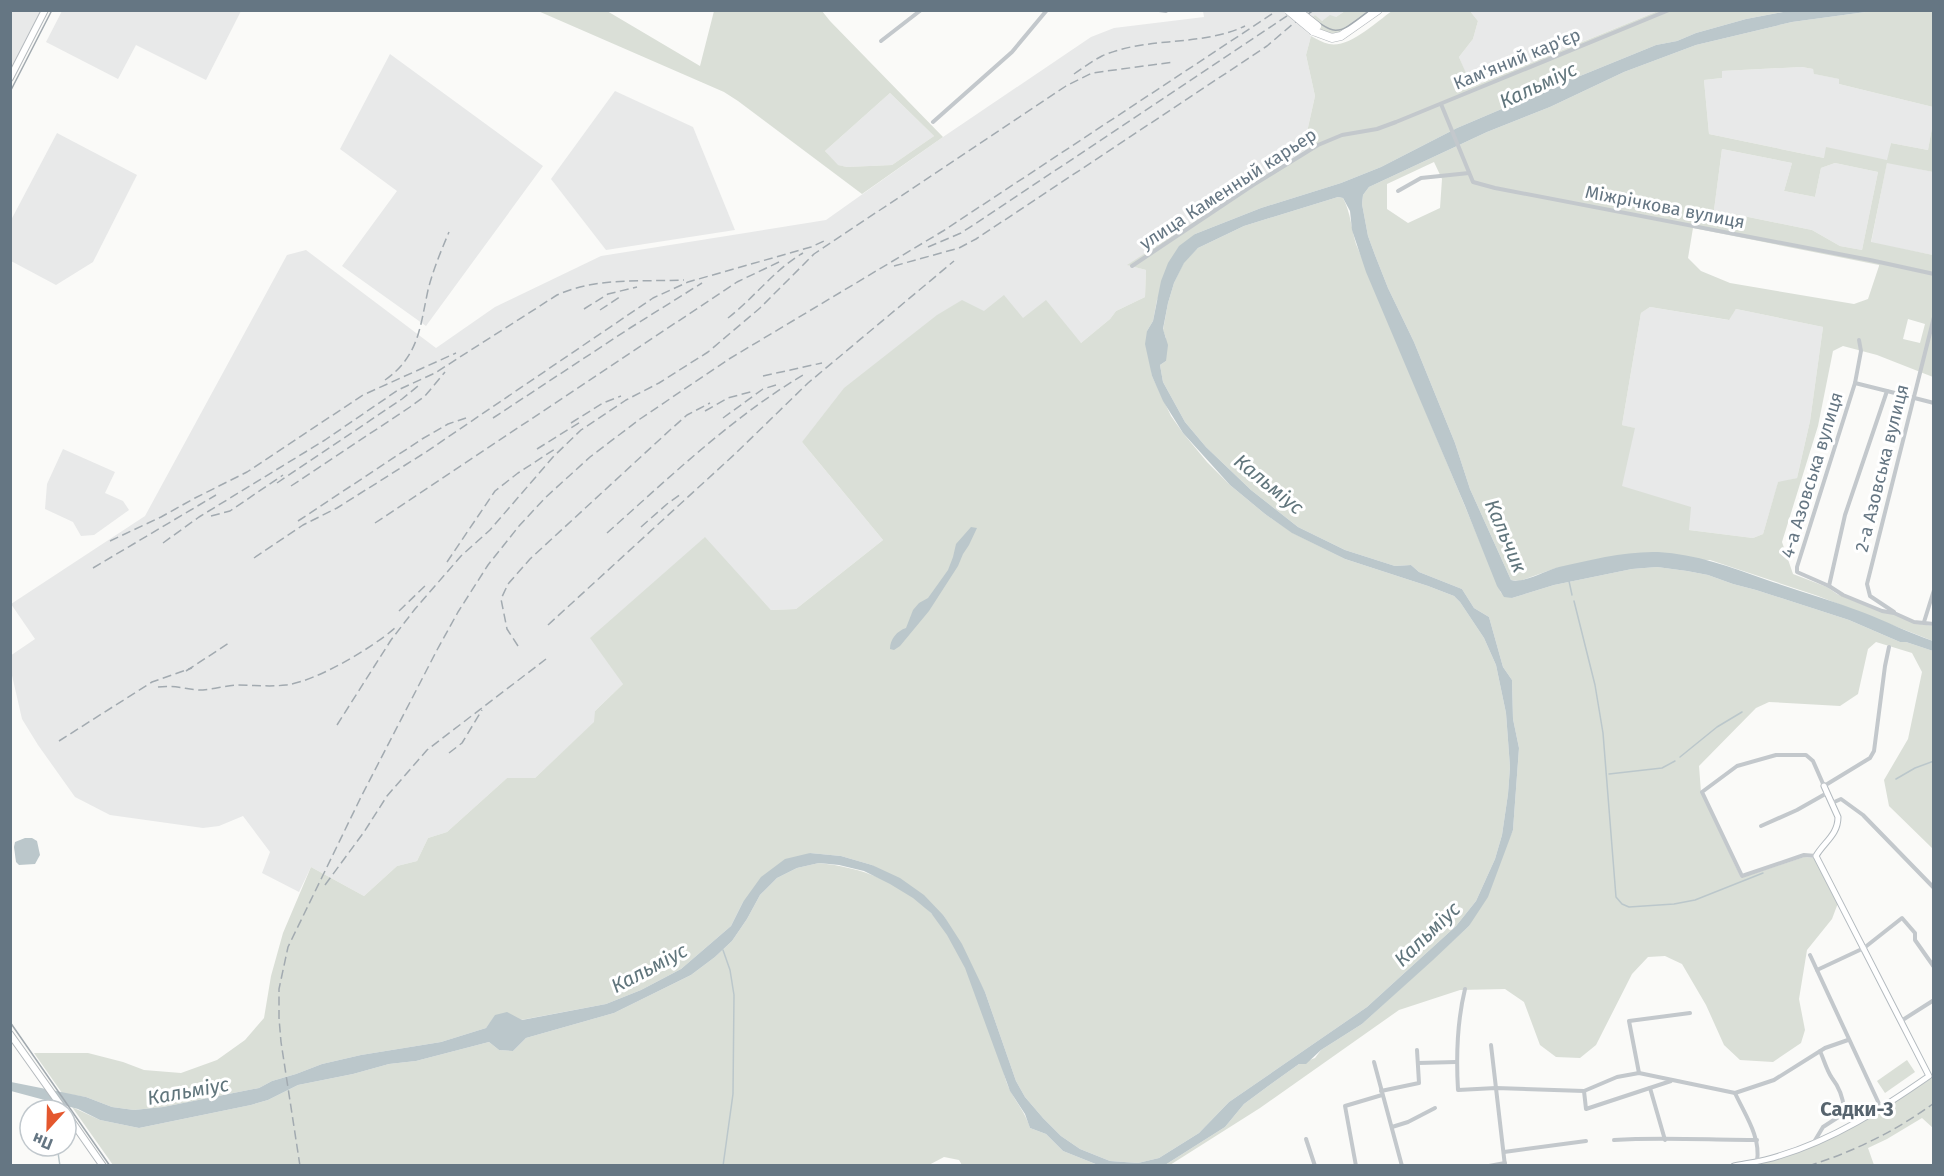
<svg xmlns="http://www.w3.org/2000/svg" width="1944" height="1176" viewBox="0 0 1944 1176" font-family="'Fira Sans',sans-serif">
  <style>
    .built { fill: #e8e9e9 }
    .green { fill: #dadfd7; fill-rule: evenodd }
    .water { fill: #bbc7cb }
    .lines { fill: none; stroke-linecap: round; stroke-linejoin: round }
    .stream { stroke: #bbc7cb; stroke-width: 1.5 }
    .secondary-casing { stroke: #b3babf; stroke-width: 7 }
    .primary-casing { stroke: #b5babe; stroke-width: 8 }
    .highway-casing { stroke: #b4b9bd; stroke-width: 9 }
    .street { stroke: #c3c8cc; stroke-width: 4 }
    .secondary { stroke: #fff; stroke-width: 5 }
    .primary { stroke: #fff; stroke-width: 6 }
    .highway { stroke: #fff; stroke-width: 8 }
    .tram { stroke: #a2aab0; stroke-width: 1.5 }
    .rail { stroke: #a2aab0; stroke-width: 1.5; stroke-dasharray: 9 4.5; stroke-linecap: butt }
    .highway-bridge-casing { stroke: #b4b9bd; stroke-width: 9; stroke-linecap: butt }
    .highway-bridge { stroke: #fff; stroke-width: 8 }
    .labels { text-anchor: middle; stroke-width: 6; stroke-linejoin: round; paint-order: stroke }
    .street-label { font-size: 18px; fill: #657683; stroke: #fff }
    .water-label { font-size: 20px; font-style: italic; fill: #60757c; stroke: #fff }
    .neighbourhood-label { font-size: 20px; font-weight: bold; fill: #57646e; stroke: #fff }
  </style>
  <rect width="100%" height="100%" fill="#fafaf8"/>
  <g class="built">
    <polygon points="11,11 42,11 11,72"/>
    <polygon points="62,11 62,10 241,11 206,80 136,45 118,79 46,42"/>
    <polygon points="1203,11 1345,11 1336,17 1321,21 1315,15 1301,27 1311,36 1306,55 1315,96 1305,141 1309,148 1128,265 1146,270 1145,297 1116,311 1110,319 1081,343 1023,318 984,311 802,442 883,540 796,609 771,610 704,538 623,684 595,711 595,722 535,778 507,778 447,832 428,838 417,861 397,866 364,896 311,867 299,892 262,873 270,852 243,816 219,826 203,828 110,815 75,797 38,745 22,719 11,671 10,656 35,639 11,604 145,516 287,255 306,250 436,348 495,307 601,256 826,220 943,137 1091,37 1114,28 1204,17"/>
    <polygon points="1470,11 1658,11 1471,87 1459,57 1473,39 1478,21"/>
    <polygon points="390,54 543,166 426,326 342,266 397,191 340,149"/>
    <polygon points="1802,67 1813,69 1815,74 1840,79 1839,84 1933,107 1933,122 1928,150 1891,143 1888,160 1824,158 1709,134 1704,80 1722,78 1722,71"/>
    <polygon points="615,91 693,127 735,230 606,250 551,179"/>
    <polygon points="890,93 934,136 892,165 847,167 837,165 825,151"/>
    <polygon points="57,133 137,175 93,262 56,285 11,261 10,222"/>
    <polygon points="1722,149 1792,163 1784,191 1815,197 1821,168 1835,163 1878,172 1862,250 1840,246 1812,230 1714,210"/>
    <polygon points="1887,162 1933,172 1933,255 1871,243"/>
    <polygon points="1650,307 1728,320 1736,309 1823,327 1810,421 1797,478 1778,483 1763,534 1753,538 1689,530 1621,486 1634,428 1622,425 1641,313"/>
    <polygon points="63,449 115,472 105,493 123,501 129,510 94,535 81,536 73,522 45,509 47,484"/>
  </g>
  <g class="green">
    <path d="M538,11H607L700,66L714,11H822L830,21L943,137L862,194L738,101L724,92ZM890,93L934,136L892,165L847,167L838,165L825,151Z"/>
    <polygon points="1345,11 1376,11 1341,35 1326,34 1309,20 1315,15 1322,21 1330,15 1336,17"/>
    <path d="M1392,11H1470L1478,21L1473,39L1459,57L1472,87L1658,11H1788L1746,19L1696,33L1677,41L1656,45L1580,76L1532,89L1518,101L1504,108L1457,128L1381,167L1341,183L1261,208L1195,234L1157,300L1153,321L1147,331L1152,376L1171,416L1183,433L1207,462L1230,485L1265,514L1293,533L1345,559L1428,586L1454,596L1460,602L1484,638L1496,665L1506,713L1510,767L1508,794L1502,835L1495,859L1476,901L1456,926L1367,1007L1229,1102L1199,1133L1159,1158L1138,1163L1110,1161L1080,1149L1061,1136L1043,1118L1025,1097L1016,1081L985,992L944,916L872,865L841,856L810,853L743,902L731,926L681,969L641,990L606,1004L521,1020L496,1015L486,1028L441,1042L361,1055L322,1064L296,1074L272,1081L259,1088L163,1107L134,1110L112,1107L86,1097L62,1093L34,1053H88L123,1062L144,1070L181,1073L217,1060L245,1040L264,1018L271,976L283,933L311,867L364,896L397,866L417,861L428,838L447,832L507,778H535L594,722L595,711L623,684L590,638L705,537L771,610L796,609L883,540L802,442L844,388L937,315L962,300L984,311L1004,295L1023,318L1046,300L1081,343L1110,319L1116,311L1145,297L1146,270L1127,265L1309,148L1305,141L1315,96L1306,55L1311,36C1317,39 1323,43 1329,44C1350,48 1376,22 1392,11Z"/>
    <path d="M1873,11H1933V107L1839,84V79L1814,74L1813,69L1802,67L1722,71V78L1704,80L1709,134L1824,158L1826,147L1887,160L1891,143L1928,150L1933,122V172L1887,163L1871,242L1933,255V377L1877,355L1843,346L1833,351L1818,426L1782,542L1793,574L1827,587L1837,594L1879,611H1888L1914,623L1933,626V641L1818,596L1710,560L1556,568L1520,581L1511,580L1470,489L1455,443L1414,342L1388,288L1375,255L1368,236L1362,204L1363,195L1369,187L1487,132L1550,107L1624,72L1696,45L1792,22ZM1722,149L1792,163L1784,191L1815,197L1821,168L1835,163L1878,172L1862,250L1840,246L1812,230L1714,210ZM1434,162L1442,179L1440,208L1408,223L1387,209V184ZM1693,228L1879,265V266L1868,299L1854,304L1730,283L1701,271L1688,258ZM1650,307L1729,320L1736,309L1823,327L1810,421L1797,478L1778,482L1763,534L1753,538L1689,530L1691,507L1622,486L1635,428L1622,425L1641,313ZM1908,319L1925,324L1920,343L1903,339Z"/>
    <path d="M1338,197L1343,198C1351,214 1351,227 1356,244L1501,593L1512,598L1554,585L1632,569L1657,567L1687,571L1708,575L1733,584L1756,590L1849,620L1900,642H1906L1933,651V849L1889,806L1884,780L1908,739L1922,672L1912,653L1876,642L1868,649L1858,694L1840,706L1769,702L1756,708L1699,766L1701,792L1741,878L1804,857L1815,858L1838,903L1832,919L1807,950L1799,999L1805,1030L1801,1043L1773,1062L1740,1060L1724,1045L1706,1005L1682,964L1665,956L1648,957L1632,974L1596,1045L1580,1058L1556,1057L1540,1045L1524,1002L1505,989L1460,990L1399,1010L1260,1108L1170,1165H1165L1225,1127L1244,1104L1271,1084L1299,1064L1315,1058L1321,1050L1362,1024L1469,926L1513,830L1519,748L1513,719L1512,680L1503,667L1489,617L1474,608L1462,589L1419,572L1411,565L1395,566L1345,550L1298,527L1251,490L1206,447L1185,422L1163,382L1160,365L1166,361V338L1163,330L1168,303L1174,283L1184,262L1198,248L1244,226Z"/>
    <path d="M819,863C860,867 901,882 930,912C967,950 986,1022 1003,1070C1005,1078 1007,1085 1011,1092C1018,1105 1026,1114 1030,1128L1046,1134L1063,1151L1098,1165H962L959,1160L944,1157L927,1166L113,1165L72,1107L100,1120L139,1128L251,1105L268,1100L298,1085L353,1074L389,1064L416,1061L489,1042L499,1050L513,1051L526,1038L614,1013L691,975L715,957L732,941L747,919L760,895L777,878L797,868Z"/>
    <polygon points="1907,1060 1915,1072 1885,1093 1877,1081"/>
    <polygon points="1933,1073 1933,1128 1922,1118 1887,1139 1868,1148 1874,1165 1734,1166 1796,1150 1882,1109"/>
  </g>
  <g class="water">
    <path d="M1788,11H1873L1792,22L1696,45L1624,72L1550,107L1487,132L1369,187L1363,195L1362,204L1368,236L1375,255L1388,288L1414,342L1455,443L1470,489L1511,580C1523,584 1546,570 1559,567C1590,560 1625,551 1658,552C1696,554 1731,567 1767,580C1799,591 1831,600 1862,612C1886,621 1909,633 1933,641V651L1906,642H1900L1849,620L1756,590L1733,584L1708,575L1687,571L1657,567L1632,569L1554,585L1512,598L1504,597L1497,586L1465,506L1366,272L1352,230L1350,211L1343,198L1338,197L1244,226L1198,248L1184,263L1174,283L1168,303L1163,329L1168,345L1166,361L1160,365L1163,382L1185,422L1206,447L1251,490L1298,527L1345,550L1395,566L1411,565L1419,572L1462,589L1474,608L1489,617L1503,667L1512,680L1513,719L1519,748L1513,830L1488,897L1469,926L1433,960L1362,1024L1321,1050L1306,1064H1299L1271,1084L1244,1104L1225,1127L1165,1165H1098L1063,1151L1046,1134L1030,1128L1025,1114L1010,1091L965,968L947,935L931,913L913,898L890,884L864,871L839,865L819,863L797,868L777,878L760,895L747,919L732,941L715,957L691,975L614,1013L526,1038L513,1051L499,1050L489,1042L416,1061L389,1064L353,1074L298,1085L268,1100L251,1105L139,1128L100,1120L78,1109L11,1091V1082L86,1097L112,1107L134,1110L163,1107L259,1088L272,1081L296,1074L322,1064L361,1055L441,1042L486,1028L495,1015L507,1012L522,1020L606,1004L641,990L681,969L731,926L743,902L761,877L785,859L810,853L841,856L872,865L900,878L924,895L944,916L962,944L985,992L1016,1081L1025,1097L1043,1118L1061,1136L1080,1149L1110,1161L1138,1163L1159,1158L1199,1133L1229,1102L1367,1007L1456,926L1476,901L1495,859L1502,835L1508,794L1510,767L1506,713L1496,665L1484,638L1460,602L1454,596L1428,586L1345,559L1292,533L1265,514L1230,485L1183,433L1163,401L1152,376L1145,344L1147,331L1153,321L1161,281L1168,263L1179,246L1195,234L1261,208L1341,183L1381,167L1457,128L1504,108L1518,101L1532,89L1580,76L1656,45L1677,41L1696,33L1746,19Z"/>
    <path d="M971,527L977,528L969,545L963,554L958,566L929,611L900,646L894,650L890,649C890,639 897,631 906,628L913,610L919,603L928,598L948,570L953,557L956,544Z"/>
    <polygon points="25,838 32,838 37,841 40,855 35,864 19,865 16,862 14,847 15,842"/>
  </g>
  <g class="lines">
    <g class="stream">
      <polyline points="1569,581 1572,595"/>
      <polyline points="1574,601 1595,685 1603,733 1616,897 1622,904 1629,907 1674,904 1695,900 1763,873"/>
      <polyline points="1680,757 1717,727 1742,712"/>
      <polyline points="1609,774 1662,768 1675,761"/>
      <polyline points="1896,779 1915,768 1934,761"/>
      <polyline points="723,950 730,970 734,995 733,1094 723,1166"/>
      <polyline points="57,1146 60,1166"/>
    </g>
    <g class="secondary-casing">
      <path id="secondary" d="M1734,1166C1749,1163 1765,1161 1779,1156C1833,1140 1883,1108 1929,1076L1816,856C1824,842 1838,835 1838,817L1824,786"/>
    </g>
    <g class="primary-casing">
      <g id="primary">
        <polyline points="10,78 45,10"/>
        <polyline points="10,1034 64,1110"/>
        <polyline points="66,1113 103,1166"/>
      </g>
    </g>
    <g class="highway-casing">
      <polyline id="highway" points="1313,31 1332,38 1341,36 1378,10"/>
    </g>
    <g class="street">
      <polyline points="1159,10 1166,11"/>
      <polyline points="881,41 921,10"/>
      <polyline points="1441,104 1473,182 1495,188 1870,260 1934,274"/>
      <polyline points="933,122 1012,52 1047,10"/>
      <polyline points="1398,191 1421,178 1469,173"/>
      <polyline points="1132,266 1253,185 1318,145 1342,135 1377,129 1396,122 1669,10"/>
      <polyline points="1859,340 1861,351 1855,383 1887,391"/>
      <polyline points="1855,383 1797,567 1797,572 1829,586 1843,595 1882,611 1894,613 1914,622 1934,624"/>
      <polyline points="1829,586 1845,515 1887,391 1934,403"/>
      <polyline points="1894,612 1870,596 1867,584 1934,317"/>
      <polyline points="1924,622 1934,590"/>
      <polyline points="1832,803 1841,799 1863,815 1934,888"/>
      <polyline points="1761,826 1797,810 1827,793"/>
      <polyline points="1816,856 1804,855 1742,876 1702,792 1737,766 1776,755 1806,755 1813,761 1824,786 1870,758 1874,751 1885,666 1889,647"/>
      <polyline points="1810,955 1881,1108"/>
      <polyline points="1817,970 1864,948 1902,918 1915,933 1915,940 1934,967"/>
      <path d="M1465,989C1457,1022 1456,1056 1458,1090L1496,1088L1584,1091L1617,1077L1639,1073L1735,1093L1774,1080L1825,1048L1848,1040"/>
      <polyline points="1901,1021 1934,1000"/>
      <polyline points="1491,1045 1505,1166"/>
      <polyline points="1374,1062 1402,1166"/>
      <polyline points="1418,1063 1456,1062"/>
      <polyline points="1639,1073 1629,1021 1690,1013"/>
      <polyline points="1650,1088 1665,1140"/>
      <polyline points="1381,1091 1419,1083 1417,1050"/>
      <polyline points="1584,1091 1586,1109 1671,1081"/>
      <path d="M1735,1093C1745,1115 1761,1137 1757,1161"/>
      <polyline points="1392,1127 1408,1122 1435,1108"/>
      <polyline points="1306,1139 1315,1166"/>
      <path d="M1614,1140C1661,1137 1709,1140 1757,1140"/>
      <path d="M1814,1142L1823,1127L1840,1116L1844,1109C1843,1097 1839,1087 1832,1078C1827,1071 1824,1060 1820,1051"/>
      <polyline points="1504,1152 1586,1141"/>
      <polyline points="1356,1166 1345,1106 1382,1095"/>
      <polyline points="1489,1166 1505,1163"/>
    </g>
    <use href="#secondary" class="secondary"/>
    <use href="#primary" class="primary"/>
    <use href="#highway" class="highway"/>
    <g class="tram">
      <path d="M1303,10C1337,38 1336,36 1370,10"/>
      <polyline points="10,92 52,10"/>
      <polyline points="10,1022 110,1166"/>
    </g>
    <g class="rail">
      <path d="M1074,74C1083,68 1092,61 1102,56C1147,36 1201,47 1245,26"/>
      <polyline points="928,247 961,233 975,224 1296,10"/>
      <polyline points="894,266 959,248 976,239 1267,46 1294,23 1314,10"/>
      <polyline points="584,309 608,294 637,287"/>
      <polyline points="600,310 621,296"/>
      <path d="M728,318C754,298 775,269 803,253"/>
      <polyline points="763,376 822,363"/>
      <path d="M385,380C419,356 420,327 428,290C433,270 441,251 449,232"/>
      <polyline points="705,411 728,398 754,391"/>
      <polyline points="493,418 630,328 702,283"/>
      <polyline points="723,418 763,389 779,384"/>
      <polyline points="571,423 603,403 621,396"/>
      <polyline points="537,449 582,421"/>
      <polyline points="277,483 402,399 418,386"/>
      <polyline points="291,486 410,407 425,396 445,372"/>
      <polyline points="211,516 230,511 283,475"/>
      <polyline points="298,521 422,439 448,424 466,418"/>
      <polyline points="375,523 737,282 779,262"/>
      <polyline points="641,527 667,504 681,494"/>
      <path d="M607,533C670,477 731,418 803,375"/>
      <polyline points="110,541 161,517 195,498 247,472 363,395 456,353"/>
      <path d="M163,543L199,517L325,440L398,390L435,373L557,295C597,277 641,282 684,280"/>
      <polyline points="254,558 303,525 337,508 426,452 653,298 688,282 811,247 824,241"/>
      <polyline points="447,562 495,491 518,473 555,449"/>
      <polyline points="93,568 216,495"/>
      <polyline points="399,611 427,584"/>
      <polyline points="548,625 736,453 808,383 954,261"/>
      <polyline points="518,646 507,629 501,599 508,584 530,559 670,430 687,415 710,403"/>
      <polyline points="186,671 229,643"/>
      <path d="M158,687C173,685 185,689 199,690C211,690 224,686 236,685C253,685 269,687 286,685C317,681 372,648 395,628"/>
      <polyline points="337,725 391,640 415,609 461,556 490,530 553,457 581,430 626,400 659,383 708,352 760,308 814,254 1066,86 1092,73 1174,62"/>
      <polyline points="59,741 152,682 192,668"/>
      <polyline points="449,753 462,743 482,710"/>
      <polyline points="325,885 364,832 387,796 427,750 546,659"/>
      <polyline points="300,1166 281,1042 279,1018 279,989 288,947 361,797 437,650 458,612 488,565 519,526 546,497 590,457 640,419 729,359 943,231 1278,10"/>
      <path d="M1808,1166C1853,1152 1896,1131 1934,1103"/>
    </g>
    <g class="highway-bridge-casing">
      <g id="highway-bridge">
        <polyline points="1288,10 1313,31"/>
        <polyline points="1297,10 1317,26"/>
      </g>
    </g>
    <use href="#highway-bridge" class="highway-bridge"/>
  </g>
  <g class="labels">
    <g class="street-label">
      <text transform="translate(1517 59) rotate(-22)" y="6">Кам'яний кар'єр</text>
      <text transform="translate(1228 189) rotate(-33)" y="6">улица Каменный карьер</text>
      <text transform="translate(1665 207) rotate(11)" y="6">Міжрічкова вулиця</text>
      <text transform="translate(1882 468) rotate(-76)" y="6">2-а Азовська вулиця</text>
      <text transform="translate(1812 475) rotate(-73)" y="6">4-а Азовська вулиця</text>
    </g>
    <g class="water-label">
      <text transform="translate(1538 85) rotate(-25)" y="7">Кальміус</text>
      <text transform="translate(1269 484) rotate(39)" y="7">Кальміус</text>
      <text transform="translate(1506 536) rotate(67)" y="7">Кальчик</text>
      <text transform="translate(1427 934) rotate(-44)" y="7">Кальміус</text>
      <text transform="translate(649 968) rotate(-28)" y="7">Кальміус</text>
      <text transform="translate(188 1091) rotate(-10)" y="7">Кальміус</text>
    </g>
    <g class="neighbourhood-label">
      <text x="1857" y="1116">Садки-3</text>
    </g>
  </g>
  <rect width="1944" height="1176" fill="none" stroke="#657683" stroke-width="24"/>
  <g transform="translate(48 1128) rotate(202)"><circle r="28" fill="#ffffff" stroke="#c1c8cd" stroke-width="1.5"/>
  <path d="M0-4.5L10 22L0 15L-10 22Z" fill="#e4572e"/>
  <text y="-9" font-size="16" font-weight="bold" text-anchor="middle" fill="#657683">Пн</text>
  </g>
</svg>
